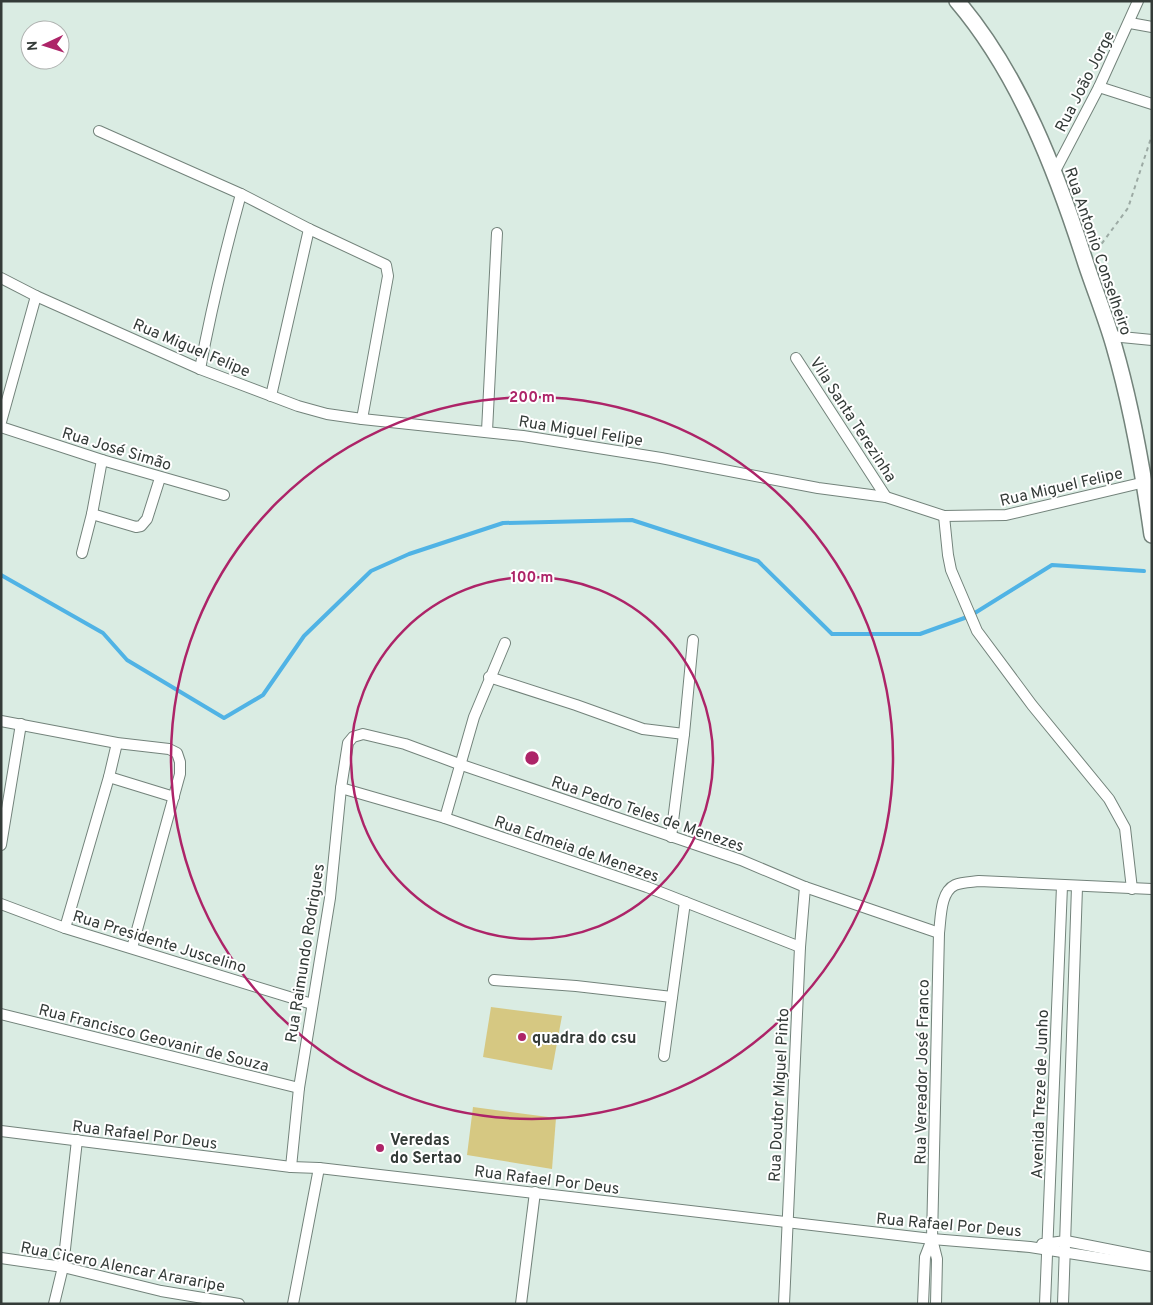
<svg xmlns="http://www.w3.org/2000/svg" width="1153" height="1305" viewBox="0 0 1153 1305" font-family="Overpass,sans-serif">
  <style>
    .green { fill: #d6c882 }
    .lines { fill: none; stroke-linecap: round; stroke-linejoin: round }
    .stream { stroke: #50b3e5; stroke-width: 4 }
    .street-casing { stroke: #73837b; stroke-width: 12 }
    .secondary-casing { stroke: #73837b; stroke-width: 18 }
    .path { stroke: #9caaa4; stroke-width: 2; stroke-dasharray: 4 4; stroke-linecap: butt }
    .street { stroke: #fff; stroke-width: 10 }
    .secondary { stroke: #fff; stroke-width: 15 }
    .ring { fill: none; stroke: #ad2468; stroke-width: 2.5 }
    .poi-dot { fill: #ad2468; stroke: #fff; stroke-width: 2 }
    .labels { text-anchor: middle; stroke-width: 4; stroke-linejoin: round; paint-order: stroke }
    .street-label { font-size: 16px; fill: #343b38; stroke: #fff }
    .poi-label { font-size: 16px; font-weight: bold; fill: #343b38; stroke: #fff; text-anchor: start }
    .centre { fill: #ad2468; stroke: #fff; stroke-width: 2.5 }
    .ring-label { font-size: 15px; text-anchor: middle; font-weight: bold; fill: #ad2468; stroke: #fff; stroke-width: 4; stroke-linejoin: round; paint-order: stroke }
  </style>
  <rect width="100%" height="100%" fill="#daece3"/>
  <g class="green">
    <polygon points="491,1007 562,1016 552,1070 483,1057"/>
    <polygon points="473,1107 556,1118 552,1169 467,1155"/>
  </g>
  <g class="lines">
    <polyline class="stream" points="1,575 103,633 127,660 224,718 263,695 304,636 371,571 409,554 503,523 632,520 758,561 832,634 920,634 970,616 1052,565 1144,571"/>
    <g class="street-casing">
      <g id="street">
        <polyline points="1130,23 1152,27"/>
        <polyline points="1099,87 1152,104"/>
        <polyline points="99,131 241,194 309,229 386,265 388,276 362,419"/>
        <polyline points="1054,173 1099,87 1138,1"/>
        <polyline points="1,278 36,296 200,369 298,406 327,414 362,419 523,436 661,458 818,488 886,497 944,516 1006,515 1145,482"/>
        <polyline points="1111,336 1152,340"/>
        <polyline points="796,358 886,497"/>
        <path d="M200,369C211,310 225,252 241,194"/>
        <polyline points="271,396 309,229"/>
        <polyline points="1,422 36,296"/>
        <polyline points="1,427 102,460 224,495"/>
        <polyline points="487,431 497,233"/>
        <polyline points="92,514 136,527 141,526 147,519 160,478"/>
        <polyline points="944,516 948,555 951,570 977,631 1032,705 1109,799 1125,828 1132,889"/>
        <polyline points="82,553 92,514 102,460"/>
        <polyline points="489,677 576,705 643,729 684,734"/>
        <polyline points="1,721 117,743 169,749 177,753 180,762 180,774 132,948"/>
        <polyline points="109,777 174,797"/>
        <polyline points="341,788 445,818 647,887 800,947"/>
        <polyline points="445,818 474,717 505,643"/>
        <polyline points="671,837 684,734 693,640"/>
        <polyline points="1,845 21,724"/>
        <polyline points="1,904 65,928 312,1004"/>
        <polyline points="65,928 109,777 117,743"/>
        <polyline points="494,980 576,986 672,997"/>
        <polyline points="1,1014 299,1088"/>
        <polyline points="664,1056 685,902"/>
        <polyline points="1,1131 291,1167 319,1168 932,1239 1030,1247 1152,1266"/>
        <polyline points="291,1167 299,1088 330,898 341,788 348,743 353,737 363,734 405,744 459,764 741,860 805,887 939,933"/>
        <polyline points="1042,1244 1066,1241 1152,1258"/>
        <polyline points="1,1258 63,1267 161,1291 239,1304"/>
        <polyline points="54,1304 63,1267 77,1140"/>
        <polyline points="293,1304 319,1168"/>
        <polyline points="521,1304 535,1192"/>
        <polyline points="784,1304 800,947 805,887"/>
        <polyline points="923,1304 925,1257 932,1239"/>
        <path d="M936,1304L937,1259L932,1239L939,933C941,918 940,892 955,885C962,882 972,882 979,881L1152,889"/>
        <polyline points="1045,1304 1062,886"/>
        <polyline points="1063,1304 1077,887"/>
      </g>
    </g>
    <g class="secondary-casing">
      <path id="secondary" d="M957,1C1020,75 1057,173 1086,264C1095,291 1106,318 1114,346C1132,408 1143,471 1152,535"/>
    </g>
    <polyline class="path" points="1097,250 1128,208 1152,135"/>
    <use href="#street" class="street"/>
    <use href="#secondary" class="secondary"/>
  </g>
  <g class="ring">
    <circle cx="532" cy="758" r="181"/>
    <circle cx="532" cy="758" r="361"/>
  </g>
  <g class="poi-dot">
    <circle cx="522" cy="1037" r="5"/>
    <circle cx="380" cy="1148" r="5"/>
  </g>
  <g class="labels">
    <g class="street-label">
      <text transform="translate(1084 81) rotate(-63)" y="6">Rua João Jorge</text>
      <text transform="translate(1099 251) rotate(71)" y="6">Rua Antonio Conselheiro</text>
      <text transform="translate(192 347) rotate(23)" y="6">Rua Miguel Felipe</text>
      <text transform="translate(854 419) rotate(57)" y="6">Vila Santa Terezinha</text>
      <text transform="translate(581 430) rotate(9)" y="6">Rua Miguel Felipe</text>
      <text transform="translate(117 448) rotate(17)" y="6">Rua José Simão</text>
      <text transform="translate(1061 486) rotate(-13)" y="6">Rua Miguel Felipe</text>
      <text transform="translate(648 813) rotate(19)" y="6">Rua Pedro Teles de Menezes</text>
      <text transform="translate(577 848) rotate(19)" y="6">Rua Edmeia de Menezes</text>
      <text transform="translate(160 941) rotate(17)" y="6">Rua Presidente Juscelino</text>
      <text transform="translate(304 953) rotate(-81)" y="6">Rua Raimundo Rodrigues</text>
      <text transform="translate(154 1037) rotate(14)" y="6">Rua Francisco Geovanir de Souza</text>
      <text transform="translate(921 1072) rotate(-89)" y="6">Rua Vereador José Franco</text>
      <text transform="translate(1039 1094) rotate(-88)" y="6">Avenida Treze de Junho</text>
      <text transform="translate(778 1095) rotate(-87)" y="6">Rua Doutor Miguel Pinto</text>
      <text transform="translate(145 1134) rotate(7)" y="6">Rua Rafael Por Deus</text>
      <text transform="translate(547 1179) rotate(7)" y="6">Rua Rafael Por Deus</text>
      <text transform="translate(949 1224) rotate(5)" y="6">Rua Rafael Por Deus</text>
      <text transform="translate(123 1266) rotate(11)" y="6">Rua Cicero Alencar Arararipe</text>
    </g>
    <g class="poi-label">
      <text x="532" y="1043">quadra do csu</text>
      <text x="390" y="1145">Veredas<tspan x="390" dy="18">do Sertao</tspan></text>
    </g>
  </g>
  <circle cx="532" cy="758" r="8" class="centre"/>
  <g class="ring-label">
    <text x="532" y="402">200 m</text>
    <text x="532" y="582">100 m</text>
  </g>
  <rect width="1153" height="1305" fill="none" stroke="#343b38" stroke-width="5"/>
  <g transform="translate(45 45) rotate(266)"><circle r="24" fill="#ffffff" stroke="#aeb1af"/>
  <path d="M0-4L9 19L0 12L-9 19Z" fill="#ad2468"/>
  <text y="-8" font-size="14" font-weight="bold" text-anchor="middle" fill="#343b38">N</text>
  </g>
</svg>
